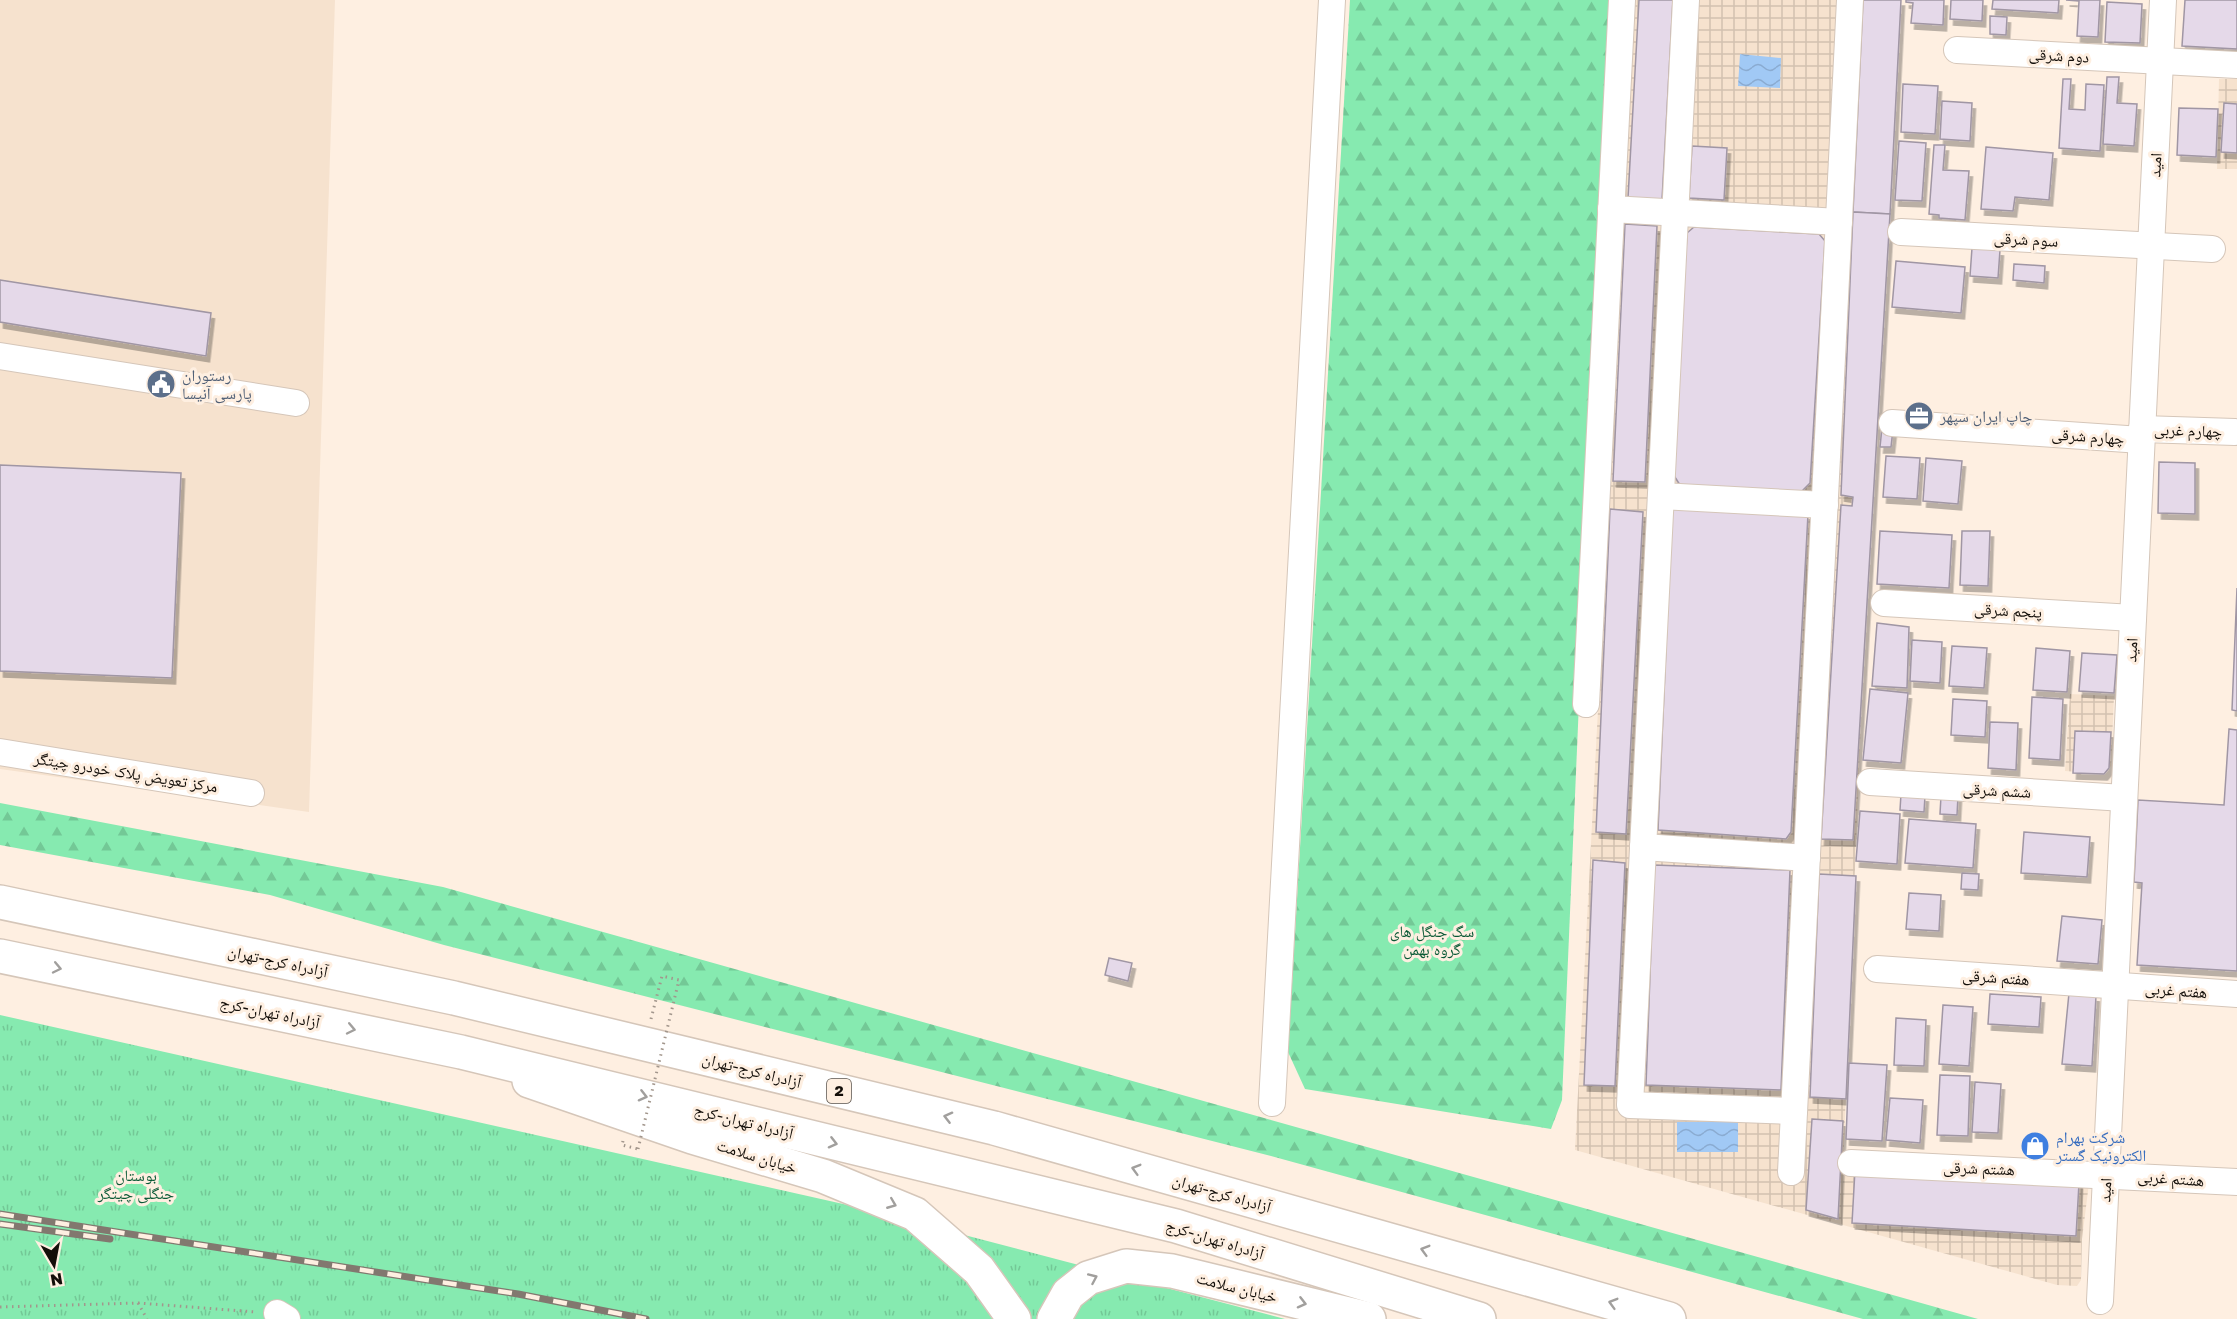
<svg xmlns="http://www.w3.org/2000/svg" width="2237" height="1319" viewBox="0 0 2237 1319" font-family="'Golos Text','Noto Naskh Arabic',sans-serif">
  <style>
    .built { fill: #f6e2ce }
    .industrial { fill: url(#industrial-grid) }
    .grass { fill: url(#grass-tufts) }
    .forest { fill: url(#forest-firs) }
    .water { fill: url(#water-waves) }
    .building { fill: #e5d9e9; stroke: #a096a4; stroke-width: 1.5; filter: url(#shadow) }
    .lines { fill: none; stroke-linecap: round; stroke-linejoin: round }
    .minor-casing { stroke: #d5c6b9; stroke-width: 28 }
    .major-casing { stroke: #d5c6b9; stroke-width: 36 }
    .highway-casing { stroke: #d5c6b9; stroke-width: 36 }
    .path { stroke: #a2968c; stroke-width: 3; stroke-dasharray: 1.5 4.5; stroke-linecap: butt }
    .minor { stroke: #fff; stroke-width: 26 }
    .major { stroke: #fff; stroke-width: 33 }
    .highway { stroke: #fff; stroke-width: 33 }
    .rail-casing { stroke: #82786f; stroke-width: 7 }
    .rail { stroke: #feefe1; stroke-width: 4.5; stroke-dasharray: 14; stroke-linecap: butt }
    .path-bridge { stroke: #a2968c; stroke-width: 3; stroke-dasharray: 1.5 4.5; stroke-linecap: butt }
    .oneway { stroke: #a19f9d }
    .labels { text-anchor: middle; stroke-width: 6; stroke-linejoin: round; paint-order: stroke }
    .shield { fill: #feefe1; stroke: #5a524a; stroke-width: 1.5 }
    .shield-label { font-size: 15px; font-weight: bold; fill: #130e09 }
    .street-label { font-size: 16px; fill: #130e09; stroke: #feefe1 }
    .service-label { font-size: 16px; fill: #4e5e75; stroke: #feefe1; text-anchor: start }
    .park-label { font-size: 16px; fill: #095935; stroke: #feefe1 }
    .shop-label { font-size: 16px; fill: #366cbe; stroke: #feefe1; text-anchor: start }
  </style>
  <defs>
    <pattern id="industrial-grid" width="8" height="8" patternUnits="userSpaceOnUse" patternTransform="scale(1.5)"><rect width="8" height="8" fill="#f6e2ce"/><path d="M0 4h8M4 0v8" fill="none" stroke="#d2c1b0"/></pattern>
    <pattern id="grass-tufts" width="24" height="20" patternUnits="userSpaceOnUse" patternTransform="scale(1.5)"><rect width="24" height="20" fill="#86eab0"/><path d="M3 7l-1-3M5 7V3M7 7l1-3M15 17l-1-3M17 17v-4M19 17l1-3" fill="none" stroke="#73c896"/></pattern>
    <pattern id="forest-firs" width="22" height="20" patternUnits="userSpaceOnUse" patternTransform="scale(1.5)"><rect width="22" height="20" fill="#86eab0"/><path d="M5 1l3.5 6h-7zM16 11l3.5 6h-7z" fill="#73c896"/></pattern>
    <pattern id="water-waves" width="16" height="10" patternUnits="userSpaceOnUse" patternTransform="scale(1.5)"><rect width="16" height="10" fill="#a1c9f5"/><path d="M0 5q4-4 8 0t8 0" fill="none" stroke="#8aabd1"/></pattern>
    <filter id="shadow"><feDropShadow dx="3.5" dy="6" stdDeviation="0" flood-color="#0004"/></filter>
  </defs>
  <rect width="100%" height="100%" fill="#feefe1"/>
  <polygon class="built" points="0,0 335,0 309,812 0,769"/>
  <g class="industrial">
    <polygon points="1635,0 1890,0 1843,1166 2089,1183 2082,1239 2081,1280 2077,1286 2057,1285 1575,1150"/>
    <polygon points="2219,79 2237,79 2237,169 2217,169"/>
    <polygon points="2070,694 2114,696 2111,766 2104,774 2065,771"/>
  </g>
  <polygon class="grass" points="0,1015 861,1208 1285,1319 0,1319"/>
  <g class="forest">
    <polygon points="1350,0 1609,0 1562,1100 1551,1129 1305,1089 1288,1052"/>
    <polygon points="0,803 443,887 1978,1319 1863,1319 1271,1156 444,945 270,895 0,845"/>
  </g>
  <g class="water">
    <polygon points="1740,54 1781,58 1780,88 1738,86"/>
    <rect x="1677" y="1122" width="61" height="30"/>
  </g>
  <g class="building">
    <polygon points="1639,0 1673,0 1662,200 1628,198"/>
    <polygon points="1863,0 1901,0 1890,214 1853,212"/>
    <polygon points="1906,0 1944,0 1943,25 1911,23 1913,3 1906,2"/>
    <polygon points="1951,0 1983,0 1982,21 1950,19"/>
    <polygon points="1993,0 2059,0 2058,13 1992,9"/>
    <polygon points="2066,0 2100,0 2098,37 2077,36 2079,1"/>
    <polygon points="2185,0 2237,0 2237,49 2182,46"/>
    <polygon points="2107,2 2142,4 2140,43 2105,42"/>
    <polygon points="1990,16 2007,17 2006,35 1990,34"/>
    <polygon points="2107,77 2119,77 2117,103 2137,104 2134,146 2103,144"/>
    <polygon points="2063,79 2071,79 2069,109 2085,110 2086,84 2104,85 2100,151 2059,148"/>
    <polygon points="1903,84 1938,86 1935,134 1901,132"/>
    <polygon points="1942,101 1972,103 1970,141 1940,139"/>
    <polygon points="2224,103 2237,104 2237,153 2221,152"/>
    <polygon points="2179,108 2218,109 2216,157 2177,155"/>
    <polygon points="1899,141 1926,143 1922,201 1895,200"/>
    <polygon points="1934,145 1945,145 1943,170 1969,171 1965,220 1939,218 1939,215 1929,214"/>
    <polygon points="1692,146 1727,148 1724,200 1689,198"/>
    <polygon points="1986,147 2053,153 2049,200 2015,197 2013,211 1981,209"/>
    <polygon points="1853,212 1890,214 1853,840 1821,839 1841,505 1852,506 1853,497 1841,495"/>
    <polygon points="1625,224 1657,226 1645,482 1613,481"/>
    <polygon points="1694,227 1819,234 1825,241 1810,483 1801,492 1680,485 1673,474 1687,233"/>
    <polygon points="1972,248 2000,250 1998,278 1970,276"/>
    <polygon points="1896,261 1965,267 1961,313 1892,307"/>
    <polygon points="2014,264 2045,266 2044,283 2013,280"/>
    <polygon points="0,280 211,313 206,356 0,322"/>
    <polygon points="1882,428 1893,429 1891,447 1880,447"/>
    <polygon points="1886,456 1920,458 1917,499 1883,497"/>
    <polygon points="1926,458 1962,461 1958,504 1923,501"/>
    <polygon points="2159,462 2195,463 2195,514 2158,513"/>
    <polygon points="0,465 181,473 172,678 0,671"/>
    <polygon points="1610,509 1643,512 1626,834 1596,832"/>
    <polygon points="1672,509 1808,514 1791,832 1786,839 1658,830"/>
    <polygon points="1880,531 1952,535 1949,588 1877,584"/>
    <polygon points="1962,531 1990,531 1988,586 1960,585"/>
    <polygon points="2237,588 2237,711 2232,710"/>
    <polygon points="1877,623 1909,627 1907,688 1872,686"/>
    <polygon points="1912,640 1942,642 1940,683 1910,681"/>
    <polygon points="1952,646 1987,648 1984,688 1949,686"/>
    <polygon points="2036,648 2070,651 2067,692 2033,690"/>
    <polygon points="2082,653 2117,655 2114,693 2079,691"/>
    <polygon points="1870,689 1908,693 1901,763 1863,760"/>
    <polygon points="2032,697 2063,699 2060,760 2029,758"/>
    <polygon points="1953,699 1987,701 1985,737 1951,735"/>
    <polygon points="1990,722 2018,723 2016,770 1988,768"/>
    <polygon points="2229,729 2237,730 2237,971 2137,965 2142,883 2134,882 2138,800 2224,805"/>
    <polygon points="2075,731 2111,732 2109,768 2104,774 2073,773"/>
    <polygon points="1901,794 1925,796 1924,812 1900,810"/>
    <polygon points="1941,796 1958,796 1957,815 1940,814"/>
    <polygon points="1860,811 1900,814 1897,864 1856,861"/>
    <polygon points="1909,819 1976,824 1973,868 1905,863"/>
    <polygon points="2024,832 2090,837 2087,877 2021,873"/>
    <polygon points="1593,860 1625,863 1615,1086 1584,1085"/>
    <polygon points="1654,865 1790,870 1781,1090 1646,1085"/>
    <polygon points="1962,873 1979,874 1978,890 1961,889"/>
    <polygon points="1819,874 1856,876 1846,1099 1810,1097"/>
    <polygon points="1909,893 1941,895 1939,931 1906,929"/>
    <polygon points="2062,916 2102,920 2098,964 2057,961"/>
    <polygon points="1109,958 1132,963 1128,981 1105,975"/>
    <polygon points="2069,993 2096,996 2092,1066 2062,1064"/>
    <polygon points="1990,994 2041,997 2039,1027 1988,1024"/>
    <polygon points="1943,1005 1973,1007 1969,1066 1939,1064"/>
    <polygon points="1896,1018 1926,1020 1924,1066 1894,1065"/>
    <polygon points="1849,1063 1887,1065 1882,1141 1846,1139"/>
    <polygon points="1940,1075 1970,1076 1968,1136 1937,1135"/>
    <polygon points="1975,1082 2001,1084 1998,1133 1972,1132"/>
    <polygon points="1890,1098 1923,1100 1920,1143 1886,1140"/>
    <polygon points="1812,1119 1843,1121 1838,1219 1806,1210"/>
    <polygon points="1855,1170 2079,1183 2076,1236 1852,1223"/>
  </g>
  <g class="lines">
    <g class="minor-casing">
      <g id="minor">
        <polyline points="1686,0 1630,1105 1794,1111"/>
        <polyline points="1957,50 2237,65"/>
        <polyline points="1611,209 1839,222"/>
        <polyline points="1901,232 2212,249"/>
        <polyline points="0,356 296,403"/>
        <polyline points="1892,423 2141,440"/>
        <polyline points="2142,429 2235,432"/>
        <polyline points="1661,496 1825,505"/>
        <polyline points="1884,603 2133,618"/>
        <polyline points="1586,704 1622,0"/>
        <polyline points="0,752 251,793"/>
        <polyline points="1870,782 2124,798"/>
        <polyline points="1643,847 1807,858"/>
        <polyline points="1877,969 2237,994"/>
        <polyline points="1272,1103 1332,0"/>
        <polyline points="1851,1163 2237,1182"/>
        <polyline points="1791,1172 1850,0"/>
        <polyline points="2100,1301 2163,0"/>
        <polyline points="277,1313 287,1319"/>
      </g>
    </g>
    <g class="major-casing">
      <g id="major">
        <polyline points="529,1081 692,1137 823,1176 915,1214 979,1270 1014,1319"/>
        <polyline points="1054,1319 1068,1294 1088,1278 1126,1266 1172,1271 1369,1319"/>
      </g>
    </g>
    <g class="highway-casing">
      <g id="highway">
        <polyline points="0,902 454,998 994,1128 1669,1319"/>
        <polyline points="0,956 461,1052 1176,1226 1479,1319"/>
      </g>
    </g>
    <g class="path">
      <polyline points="651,1019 662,976 679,980"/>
      <polyline points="623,1141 622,1145 638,1149"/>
      <polyline points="138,1303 147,1319"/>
      <polyline points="0,1307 138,1303 256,1312"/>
    </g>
    <use href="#minor" class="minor"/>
    <use href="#major" class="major"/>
    <use href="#highway" class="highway"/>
    <g class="rail-casing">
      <g id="rail">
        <polyline points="0,1214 518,1294 646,1319"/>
        <polyline points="0,1224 110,1239"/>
      </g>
    </g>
    <use href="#rail" class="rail"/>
    <polyline class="path-bridge" points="638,1149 679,980"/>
  </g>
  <defs><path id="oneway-chevron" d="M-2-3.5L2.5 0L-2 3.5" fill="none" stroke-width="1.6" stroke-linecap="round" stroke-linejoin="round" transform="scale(1.5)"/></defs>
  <g class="oneway">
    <use href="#oneway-chevron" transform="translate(57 968) rotate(12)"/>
    <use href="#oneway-chevron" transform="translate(351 1029) rotate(12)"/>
    <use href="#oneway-chevron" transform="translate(643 1096) rotate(14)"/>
    <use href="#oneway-chevron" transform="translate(948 1117) rotate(-166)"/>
    <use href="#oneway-chevron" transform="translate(833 1143) rotate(14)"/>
    <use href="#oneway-chevron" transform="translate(1136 1169) rotate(-164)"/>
    <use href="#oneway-chevron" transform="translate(892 1204) rotate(22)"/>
    <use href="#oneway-chevron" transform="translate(1425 1250) rotate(-164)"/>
    <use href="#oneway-chevron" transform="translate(1093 1278) rotate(-24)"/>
    <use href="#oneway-chevron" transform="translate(1302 1303) rotate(14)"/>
    <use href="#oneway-chevron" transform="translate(1613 1303) rotate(-164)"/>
  </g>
  <defs>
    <g id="civic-disc" transform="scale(1.5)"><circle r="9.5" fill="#5c6f8a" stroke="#feefe1"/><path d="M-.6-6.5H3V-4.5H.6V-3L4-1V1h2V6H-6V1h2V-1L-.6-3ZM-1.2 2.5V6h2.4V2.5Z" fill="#fff"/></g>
    <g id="office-disc" transform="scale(1.5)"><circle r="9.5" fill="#5c6f8a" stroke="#feefe1"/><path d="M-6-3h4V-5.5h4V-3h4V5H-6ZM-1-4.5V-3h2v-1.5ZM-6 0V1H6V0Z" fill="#fff"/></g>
    <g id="shop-disc" transform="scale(1.5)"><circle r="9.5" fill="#3f7fe0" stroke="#feefe1"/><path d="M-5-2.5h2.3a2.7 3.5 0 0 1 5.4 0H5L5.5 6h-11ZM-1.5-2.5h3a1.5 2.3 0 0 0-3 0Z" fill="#fff"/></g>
  </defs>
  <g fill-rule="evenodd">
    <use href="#civic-disc" x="161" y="384"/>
    <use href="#office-disc" x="1919" y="416"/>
    <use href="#shop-disc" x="2035" y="1146"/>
  </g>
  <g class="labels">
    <rect class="shield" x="827" y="1079" width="24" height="24" rx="4.5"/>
    <g class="shield-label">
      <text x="839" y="1096">2</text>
    </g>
    <g class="street-label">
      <text transform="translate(2059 55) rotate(3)" y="6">دوم شرقی</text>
      <text transform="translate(2155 165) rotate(-87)" y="6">امید</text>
      <text transform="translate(2026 239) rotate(3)" y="6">سوم شرقی</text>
      <text transform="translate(2188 430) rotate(2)" y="6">چهارم غربی</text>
      <text transform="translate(2088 436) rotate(4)" y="6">چهارم شرقی</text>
      <text transform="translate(2008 610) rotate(3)" y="6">پنجم شرقی</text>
      <text transform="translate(2131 650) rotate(-87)" y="6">امید</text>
      <text transform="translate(126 772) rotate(9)" y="6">مرکز تعویض پلاک خودرو چیتگر</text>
      <text transform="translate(1997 790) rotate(3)" y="6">ششم شرقی</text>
      <text transform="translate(278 961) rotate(12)" y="6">آزادراه کرج-تهران</text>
      <text transform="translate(1996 977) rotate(4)" y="6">هفتم شرقی</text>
      <text transform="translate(2176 990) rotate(4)" y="6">هفتم غربی</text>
      <text transform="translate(270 1012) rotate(12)" y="6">آزادراه تهران-کرج</text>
      <text transform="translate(752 1070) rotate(14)" y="6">آزادراه کرج-تهران</text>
      <text transform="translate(744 1121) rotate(14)" y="6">آزادراه تهران-کرج</text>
      <text transform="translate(757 1156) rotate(17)" y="6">خیابان سلامت</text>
      <text transform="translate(1979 1168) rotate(2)" y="6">هشتم شرقی</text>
      <text transform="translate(2171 1178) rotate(4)" y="6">هشتم غربی</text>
      <text transform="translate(2105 1190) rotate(-87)" y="6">امید</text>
      <text transform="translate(1222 1193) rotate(16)" y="6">آزادراه کرج-تهران</text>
      <text transform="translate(1215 1239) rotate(17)" y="6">آزادراه تهران-کرج</text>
      <text transform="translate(1237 1287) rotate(14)" y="6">خیابان سلامت</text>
    </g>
    <g class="service-label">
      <text x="182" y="381">رستوران<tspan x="182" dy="18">پارسی آنیسا</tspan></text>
      <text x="1940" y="422">چاپ ایران سپهر</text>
    </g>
    <g class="park-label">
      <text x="1432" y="937">سگ جنگل های<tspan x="1432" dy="18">گروه بهمن</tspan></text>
      <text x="136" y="1181">بوستان<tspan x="136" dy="18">جنگلی چیتگر</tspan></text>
    </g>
    <g class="shop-label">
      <text x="2056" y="1143">شرکت بهرام<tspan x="2056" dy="18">الکترونیک گستر</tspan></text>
    </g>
  </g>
  <g transform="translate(54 1265) rotate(170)" stroke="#feefe1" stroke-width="4.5" paint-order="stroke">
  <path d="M0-4.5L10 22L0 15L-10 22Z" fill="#130e09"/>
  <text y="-9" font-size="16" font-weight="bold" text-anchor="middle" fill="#130e09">N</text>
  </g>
</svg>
